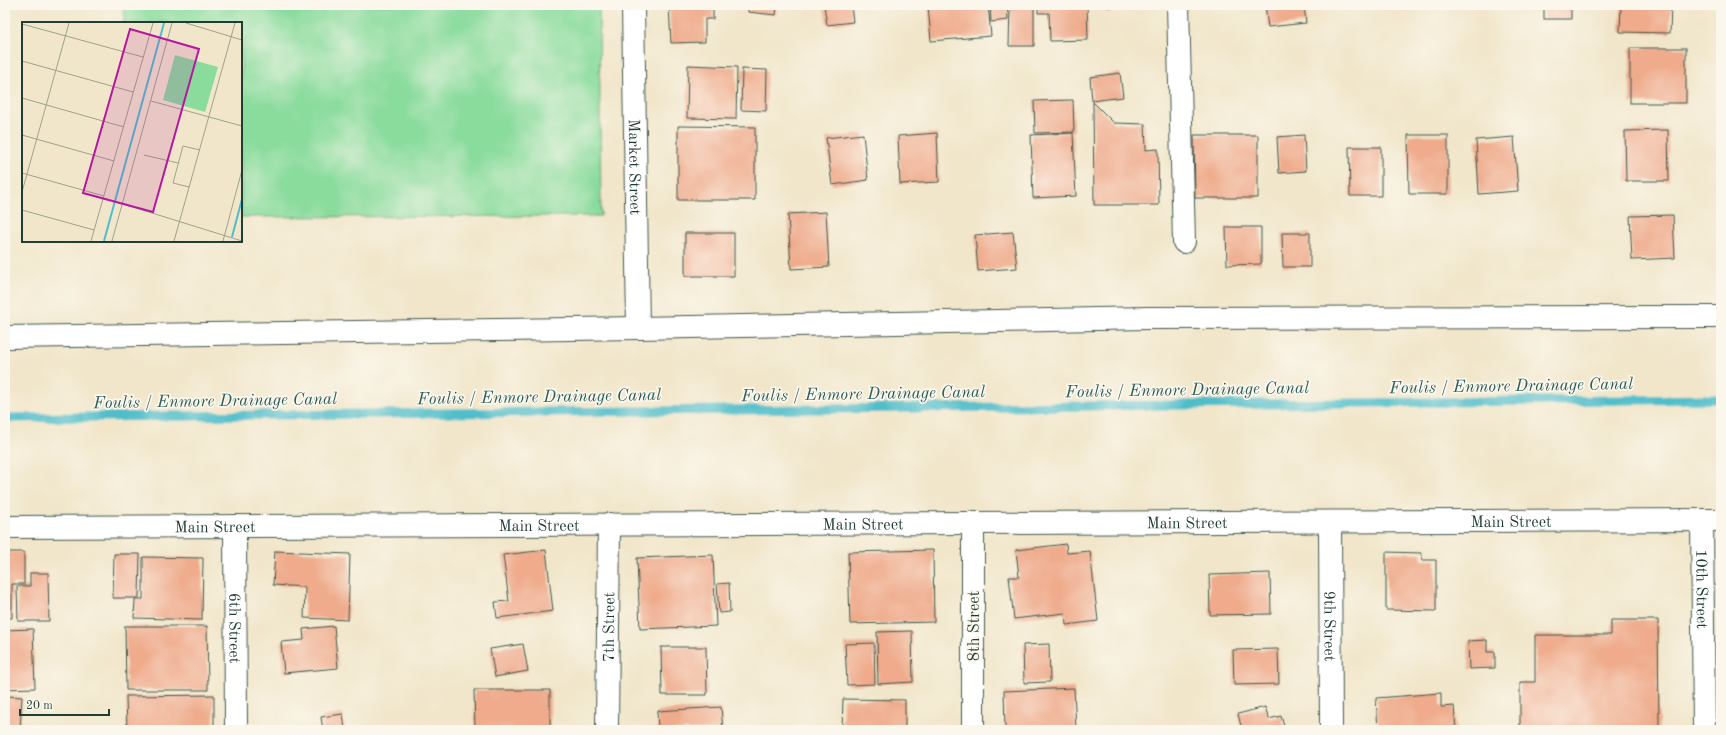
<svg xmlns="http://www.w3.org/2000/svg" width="1726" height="735" viewBox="0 0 1726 735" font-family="'Old Standard TT',serif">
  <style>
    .green { fill: #8adc9d; stroke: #548c68 }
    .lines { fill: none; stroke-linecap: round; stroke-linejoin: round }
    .stream { stroke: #50bdca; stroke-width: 9 }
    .building { fill: #efab8c }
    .street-casing { stroke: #3e564a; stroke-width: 24 }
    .street { stroke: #fff; stroke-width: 22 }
    .labels { text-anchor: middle; stroke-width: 3.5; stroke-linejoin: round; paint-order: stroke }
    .street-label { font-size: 16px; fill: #1f3d34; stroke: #fbf7ec }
    .water-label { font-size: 17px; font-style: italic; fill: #2b5d5a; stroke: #fbf7ec }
    .inset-river { fill: none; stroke: #50bdca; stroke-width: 2 }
    .inset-road { fill: none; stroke: #9da28e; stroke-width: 1 }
    .view { fill: #b5179e; fill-opacity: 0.15; stroke: #b5179e; stroke-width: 2 }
    .inset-edge { fill: none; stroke: #1f3d34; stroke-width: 2 }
  </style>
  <rect width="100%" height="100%" fill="#fbf7ec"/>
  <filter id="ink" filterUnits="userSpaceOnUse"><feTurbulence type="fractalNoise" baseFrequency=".025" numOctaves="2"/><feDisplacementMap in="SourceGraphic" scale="8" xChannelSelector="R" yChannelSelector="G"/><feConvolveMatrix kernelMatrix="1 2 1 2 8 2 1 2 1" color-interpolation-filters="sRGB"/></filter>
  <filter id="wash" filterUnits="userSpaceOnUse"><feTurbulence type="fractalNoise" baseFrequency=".012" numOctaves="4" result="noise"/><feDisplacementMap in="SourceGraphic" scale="16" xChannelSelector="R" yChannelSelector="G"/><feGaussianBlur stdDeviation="0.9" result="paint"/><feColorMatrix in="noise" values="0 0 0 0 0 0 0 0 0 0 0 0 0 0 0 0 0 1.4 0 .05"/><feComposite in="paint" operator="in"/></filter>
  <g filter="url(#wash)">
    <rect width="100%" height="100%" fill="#f1e6ca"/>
    <polygon class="green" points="124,5 599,5 601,216 241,217 241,23 124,23"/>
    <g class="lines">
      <polyline class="stream" points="5,418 1721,399"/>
    </g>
    <g id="blocks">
      <g class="building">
        <polygon points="669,5 713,5 713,19 705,19 705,42 671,43"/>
        <polygon points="748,5 777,5 776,15 748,12"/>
        <polygon points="824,5 851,5 853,22 827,25"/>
        <polygon points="928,5 988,5 991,36 931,41"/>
        <polygon points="990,5 1007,5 1008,20 991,22"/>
        <polygon points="1038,5 1087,5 1088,40 1050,41 1049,13 1038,13"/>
        <rect x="1106" y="5" width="44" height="2"/>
        <polygon points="1265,5 1304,5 1306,23 1268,27"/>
        <rect x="1544" y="5" width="27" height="14"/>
        <polygon points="1621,5 1671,5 1670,33 1620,32"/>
        <polygon points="1010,6 1034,7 1034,46 1009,46"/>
        <rect x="1630" y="48" width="56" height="55"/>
        <polygon points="688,65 737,67 736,119 687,118"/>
        <polygon points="742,69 767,70 766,111 741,110"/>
        <polygon points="1120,73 1123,97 1092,101 1090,77"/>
        <polygon points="1073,100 1074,132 1035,133 1034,101"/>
        <polygon points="1093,102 1114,123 1145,124 1146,150 1158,149 1159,205 1094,205"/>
        <polygon points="678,126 755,127 755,200 678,200"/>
        <polygon points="1668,130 1669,181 1626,181 1625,131"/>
        <polygon points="937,133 939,182 900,184 898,136"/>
        <polygon points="1073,133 1076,196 1033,198 1031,135"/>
        <polygon points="863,134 868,180 832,185 826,138"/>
        <polygon points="1194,135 1258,135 1258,198 1195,198"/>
        <polygon points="1304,135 1306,171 1279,173 1277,137"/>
        <polygon points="1408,135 1448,135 1448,194 1409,194"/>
        <polygon points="1514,137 1518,191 1479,194 1476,140"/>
        <polygon points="1349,147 1381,147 1381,196 1350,196"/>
        <polygon points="826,212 829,267 791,269 788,214"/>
        <polygon points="1673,215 1675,258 1632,260 1630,216"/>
        <polygon points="1226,227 1261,227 1261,264 1227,265"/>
        <polygon points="1013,232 1017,268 978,271 975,235"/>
        <rect x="685" y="233" width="49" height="43"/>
        <polygon points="1282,233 1310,233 1310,267 1283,267"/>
        <polygon points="1066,544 1067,553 1090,551 1098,621 1066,625 1065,613 1014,619 1009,577 1019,577 1016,550"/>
        <polygon points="546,550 553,611 497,618 495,602 509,601 503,555"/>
        <polygon points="933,550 934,622 850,624 848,552"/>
        <polygon points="275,551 350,554 348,620 304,618 305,587 273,585"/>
        <polygon points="5,552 24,552 24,584 12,584 12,618 5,618"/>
        <polygon points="1386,552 1421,553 1422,560 1436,560 1436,611 1386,610"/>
        <polygon points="114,554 140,554 139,598 113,598"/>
        <polygon points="713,555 716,626 640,629 637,558"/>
        <polygon points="143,557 203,558 202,620 134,618 135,599 143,599"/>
        <polygon points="30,573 48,573 49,621 18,621 17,586 30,586"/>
        <polygon points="1270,573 1271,614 1210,615 1209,575"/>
        <polygon points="729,583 730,612 719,613 717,584"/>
        <polygon points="1611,620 1658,620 1659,730 1520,730 1520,682 1535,682 1535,635 1611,635"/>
        <polygon points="125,626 207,626 208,690 126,690"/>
        <polygon points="334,626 338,668 284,673 281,642 304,640 303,629"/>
        <polygon points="33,629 35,688 5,689 5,630"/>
        <polygon points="912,631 913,682 878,684 877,632"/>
        <polygon points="1487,640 1487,652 1495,652 1495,668 1469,669 1468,641"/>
        <polygon points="874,643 875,684 847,685 845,644"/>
        <polygon points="523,644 528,671 495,677 490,649"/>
        <polygon points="1049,644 1050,682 1024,683 1023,645"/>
        <polygon points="661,647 706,647 707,695 662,695"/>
        <polygon points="1278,649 1279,684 1234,685 1233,650"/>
        <polygon points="1074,688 1076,730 1005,730 1004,691"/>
        <polygon points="474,690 550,690 550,730 475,730"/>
        <polygon points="1441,693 1441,707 1454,706 1456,730 1378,730 1376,698"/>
        <polygon points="214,695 214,730 127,730 126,696"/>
        <polygon points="5,696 22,697 20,730 5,730"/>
        <polygon points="843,699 905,700 905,730 842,730"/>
        <polygon points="721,707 723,730 658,730 657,711"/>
        <polygon points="1265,707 1269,719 1281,716 1285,730 1242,730 1238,714"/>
        <polygon points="343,714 345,730 323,730 321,717"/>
      </g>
    </g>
  </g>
  <g filter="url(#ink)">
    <use href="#blocks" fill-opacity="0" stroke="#3e564a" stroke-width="1"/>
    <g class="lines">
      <g class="street-casing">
        <g id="street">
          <path id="s1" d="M633,5L638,328"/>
          <polyline points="1178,5 1184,242"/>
          <polyline points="5,337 638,328 1147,318 1721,317"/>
          <path id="s2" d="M1702,520L1704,730"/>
          <path id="s3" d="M1330,522L1331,730"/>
          <path id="s4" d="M235,526L236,730"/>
          <path id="s5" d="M5,527L1721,520"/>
          <path id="s6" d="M607,730L609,524"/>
          <polyline points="973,730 973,523"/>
        </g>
      </g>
      <use href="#street" class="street"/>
    </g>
  </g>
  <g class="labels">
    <g class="street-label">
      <text dy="6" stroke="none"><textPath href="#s1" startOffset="162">Market Street</textPath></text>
      <text dy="6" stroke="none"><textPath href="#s5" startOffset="1506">Main Street</textPath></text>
      <text dy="6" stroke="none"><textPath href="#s5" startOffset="1182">Main Street</textPath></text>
      <text dy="6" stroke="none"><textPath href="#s5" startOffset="858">Main Street</textPath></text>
      <text dy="6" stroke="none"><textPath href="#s5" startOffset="534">Main Street</textPath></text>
      <text dy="6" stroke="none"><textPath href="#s5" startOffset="210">Main Street</textPath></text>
      <text dy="6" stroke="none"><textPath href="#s2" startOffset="69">10th Street</textPath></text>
      <text transform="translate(973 626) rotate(-90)" y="6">8th Street</text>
      <text dy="6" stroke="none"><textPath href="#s3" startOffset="104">9th Street</textPath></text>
      <text dy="6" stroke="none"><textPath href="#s6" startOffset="103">7th Street</textPath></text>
      <text dy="6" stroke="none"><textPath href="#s4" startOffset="102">6th Street</textPath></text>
    </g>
    <g class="water-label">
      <text transform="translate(1511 385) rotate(-1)" y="6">Foulis / Enmore Drainage Canal</text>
      <text transform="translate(1187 389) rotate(-1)" y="6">Foulis / Enmore Drainage Canal</text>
      <text transform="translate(863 393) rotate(-1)" y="6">Foulis / Enmore Drainage Canal</text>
      <text transform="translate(539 396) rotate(-1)" y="6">Foulis / Enmore Drainage Canal</text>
      <text transform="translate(215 400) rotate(-1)" y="6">Foulis / Enmore Drainage Canal</text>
    </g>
  </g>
  <g transform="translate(22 22)">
    <rect width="220" height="220" fill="#f1e6ca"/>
    <path d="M153,33L196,45L183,90L141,78Z" fill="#8adc9d"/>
    <path class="inset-river" d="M210,215L220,177M82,219L142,1"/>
    <path class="inset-road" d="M164,1L220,18M0,2L121,35M0,39L111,70M0,76L102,105M129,79L220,104M0,113L92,139M122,133L156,141M0,151L82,174M167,165L151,161L161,124L178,128M0,170L47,1M101,182L220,219M0,188L72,208M69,219L131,1M90,219L150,1M152,219L213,1M201,219L220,148"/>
    <path class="view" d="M108,7L177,27L131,190L61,171Z"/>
    <rect width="220" height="220" class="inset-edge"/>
  </g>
  <rect width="1726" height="735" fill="none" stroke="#fbf7ec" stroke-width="20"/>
  <path d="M20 709v6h89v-6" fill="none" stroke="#1f3d34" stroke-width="2"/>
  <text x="26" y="709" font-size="12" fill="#1f3d34" stroke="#fbf7ec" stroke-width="3" paint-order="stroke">20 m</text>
</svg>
